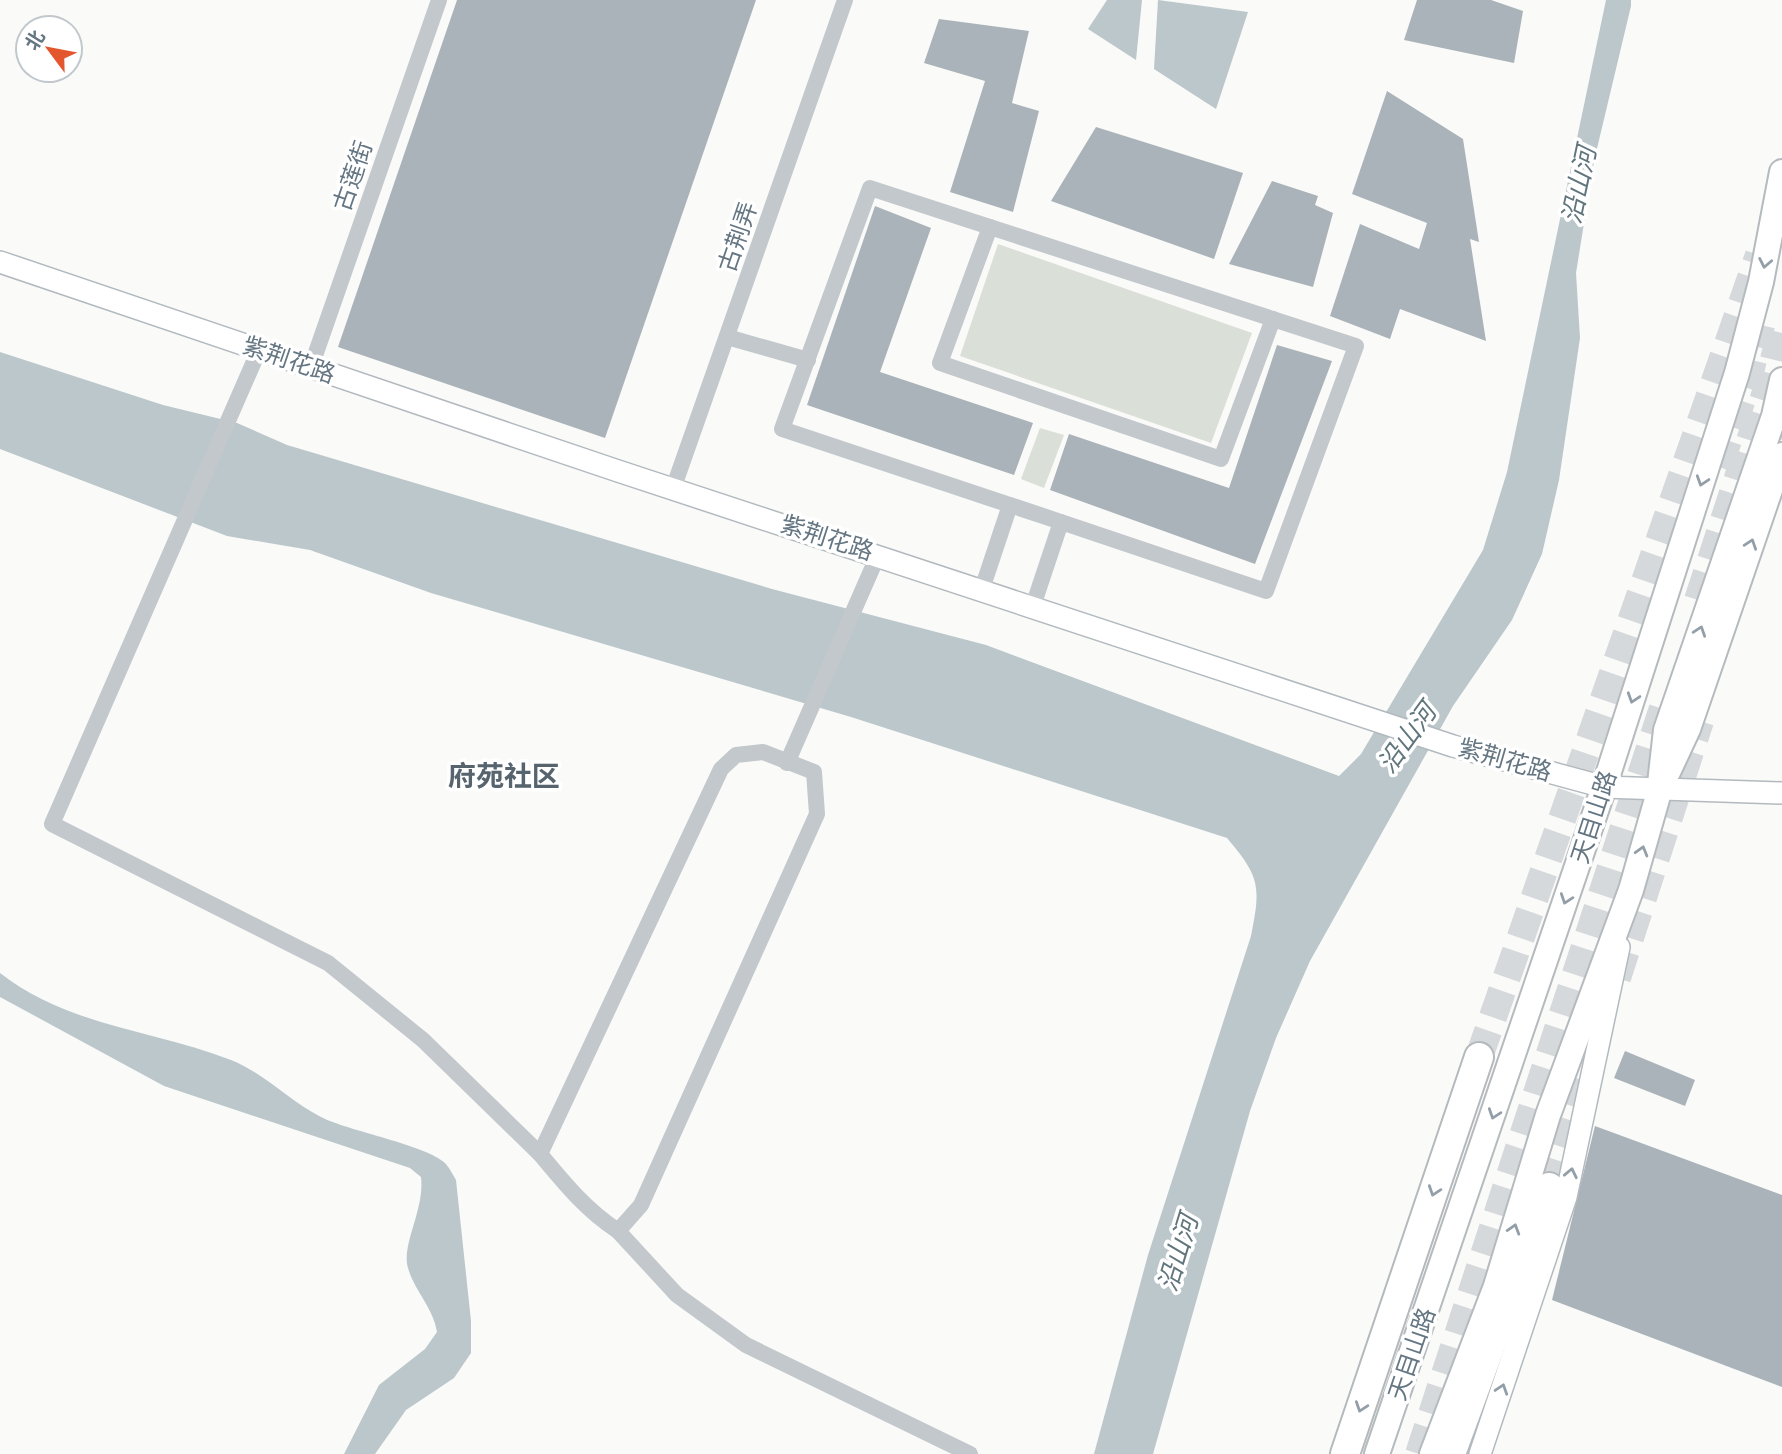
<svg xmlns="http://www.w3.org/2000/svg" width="1782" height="1454" viewBox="0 0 1782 1454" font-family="'Alegreya Sans','Noto Sans SC',sans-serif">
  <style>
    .green { fill: #dadfd7 }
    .water { fill: #bbc7cb }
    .building { fill: #aab3b9 }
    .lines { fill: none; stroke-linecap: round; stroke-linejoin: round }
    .highway-tunnel { stroke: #d5d9db; stroke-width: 28; stroke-dasharray: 28 14; stroke-linecap: butt }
    .secondary-casing { stroke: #b3babf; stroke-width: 24 }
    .primary-casing { stroke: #b5babe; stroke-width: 28 }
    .highway-casing { stroke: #b4b9bd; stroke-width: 32 }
    .street { stroke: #c3c8cc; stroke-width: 16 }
    .secondary { stroke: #fff; stroke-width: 21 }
    .primary { stroke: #fff; stroke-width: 24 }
    .highway { stroke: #fff; stroke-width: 28 }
    .oneway { stroke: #939fa8 }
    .labels { text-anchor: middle; stroke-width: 7; stroke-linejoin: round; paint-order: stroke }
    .street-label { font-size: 24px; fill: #657683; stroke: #fff }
    .water-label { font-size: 26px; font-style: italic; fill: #60757c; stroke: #fff }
    .quarter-label { font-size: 28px; font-weight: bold; fill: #57646e; stroke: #fff }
  </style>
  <rect width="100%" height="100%" fill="#fafaf8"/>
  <g class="green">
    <polygon points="998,244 1252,333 1211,443 960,356"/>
    <polygon points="1040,428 1064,435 1044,488 1021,479"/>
  </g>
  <g class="water">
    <polygon points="1107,0 1142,0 1136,60 1088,29"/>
    <polygon points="1158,0 1248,12 1216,109 1154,69"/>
    <path d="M1606,0H1631V6L1594,161L1576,273L1580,338L1559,480L1542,554L1512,620L1453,706L1310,961L1276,1038L1250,1111L1153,1454H1094L1148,1255L1251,936C1261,886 1260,877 1227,838L851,717L431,593L310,550L227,536L0,449V352L163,405L237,423L287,445L772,589L986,645L1339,776L1361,754L1483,550L1507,472Z"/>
    <path d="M0,973C67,1026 154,1030 231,1060C264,1073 289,1101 321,1117C348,1131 426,1145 445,1163C449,1167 453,1175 456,1180L471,1321V1353L454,1378L406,1410L375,1454H344L379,1385L425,1349L437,1332C433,1307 415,1292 408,1268C401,1245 425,1209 421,1177L410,1168L164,1086L0,997Z"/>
  </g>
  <g class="building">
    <polygon points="457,0 756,0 605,438 338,347"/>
    <polygon points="1417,0 1491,0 1523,11 1514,63 1404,40"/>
    <polygon points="939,19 1029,31 1012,103 1039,111 1013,212 950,192 985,81 924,63"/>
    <polygon points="1387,91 1463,139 1479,242 1470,239 1486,341 1400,309 1390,339 1330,316 1360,224 1419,249 1427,223 1352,194"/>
    <polygon points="1096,127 1243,173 1214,259 1051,201"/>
    <polygon points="1272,181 1318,196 1315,205 1333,213 1313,287 1229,264"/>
    <polygon points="875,206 931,228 880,372 1033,423 1014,475 807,405"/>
    <polygon points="1277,345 1332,361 1255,564 1050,490 1069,434 1229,488"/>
    <polygon points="1625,1051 1695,1080 1685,1106 1614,1078"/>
    <polygon points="1595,1126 1782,1195 1782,1387 1552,1300"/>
  </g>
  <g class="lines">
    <g class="highway-tunnel">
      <polyline points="1719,467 1748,381 1761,325"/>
      <polyline points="1770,480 1782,430"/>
      <polyline points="1698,600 1766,392 1782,327"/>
      <polyline points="1617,978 1700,721"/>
      <polyline points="1479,1057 1759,255"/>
      <polyline points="1549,1187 1586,1074"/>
      <polyline points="1419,1454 1664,705"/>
    </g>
    <g class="secondary-casing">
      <g id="secondary">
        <polyline points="0,262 618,471 1453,746 1604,787 1782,793"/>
        <polyline points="1480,1454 1566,1197 1619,947"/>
      </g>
    </g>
    <g class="primary-casing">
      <g id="primary">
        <polyline points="1668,772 1688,729 1782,455"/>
        <polyline points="1377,1454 1604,787 1737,373 1761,282 1782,172"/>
        <polyline points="1432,1454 1496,1286 1548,1115 1631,890 1659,792 1666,730 1774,416 1782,380"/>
      </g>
    </g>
    <g class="highway-casing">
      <g id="highway">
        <polyline points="1345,1454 1479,1057"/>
        <polyline points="1451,1454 1549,1187"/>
      </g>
    </g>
    <g class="street">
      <polyline points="990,227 940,363 1221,459 1273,319"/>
      <polyline points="727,337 808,360"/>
      <polyline points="259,350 52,824 328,963 423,1040 540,1154"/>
      <polyline points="311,367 439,0"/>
      <polyline points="673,489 845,0"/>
      <polyline points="1010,505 1061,522"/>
      <polyline points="982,589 1010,505 782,429 870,188 1356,346 1266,591 1061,522 1033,606"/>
      <path d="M763,752L814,772L817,814L641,1205L618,1231C586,1210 564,1183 540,1154L721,769L736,755Z"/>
      <polyline points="787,763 878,555"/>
      <polyline points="618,1231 677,1295 746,1345 970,1454"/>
    </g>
    <use href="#secondary" class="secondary"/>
    <use href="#primary" class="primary"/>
    <use href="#highway" class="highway"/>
  </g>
  <defs><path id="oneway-chevron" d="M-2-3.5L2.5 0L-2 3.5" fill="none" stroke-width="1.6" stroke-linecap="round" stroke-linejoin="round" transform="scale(1.75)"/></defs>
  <g class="oneway">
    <use href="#oneway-chevron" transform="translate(1765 263) rotate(101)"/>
    <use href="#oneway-chevron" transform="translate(1702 481) rotate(108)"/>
    <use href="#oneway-chevron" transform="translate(1751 544) rotate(-71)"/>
    <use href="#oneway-chevron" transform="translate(1700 631) rotate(-71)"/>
    <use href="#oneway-chevron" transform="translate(1633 698) rotate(108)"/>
    <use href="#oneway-chevron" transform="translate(1642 851) rotate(-74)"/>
    <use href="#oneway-chevron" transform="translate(1566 899) rotate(109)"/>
    <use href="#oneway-chevron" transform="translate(1494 1114) rotate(109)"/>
    <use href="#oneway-chevron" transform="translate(1571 1173) rotate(-78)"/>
    <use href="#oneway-chevron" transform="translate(1434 1191) rotate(109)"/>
    <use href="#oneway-chevron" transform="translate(1514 1229) rotate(-73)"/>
    <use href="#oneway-chevron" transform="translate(1502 1389) rotate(-72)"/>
    <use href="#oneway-chevron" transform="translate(1361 1407) rotate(109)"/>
  </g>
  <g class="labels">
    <g class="street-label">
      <text transform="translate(353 176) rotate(-71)" y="8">古莲街</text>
      <text transform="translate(738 237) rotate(-71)" y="8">古荆弄</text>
      <text transform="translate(289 360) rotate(19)" y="8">紫荆花路</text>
      <text transform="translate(827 538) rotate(18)" y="8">紫荆花路</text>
      <text transform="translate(1505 760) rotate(16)" y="8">紫荆花路</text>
      <text transform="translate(1594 817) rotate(-72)" y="8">天目山路</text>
      <text transform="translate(1412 1354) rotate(-71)" y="8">天目山路</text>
    </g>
    <g class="water-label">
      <text transform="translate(1579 185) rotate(-78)" y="9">沿山河</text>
      <text transform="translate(1407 738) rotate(-54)" y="9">沿山河</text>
      <text transform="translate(1178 1253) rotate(-73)" y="9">沿山河</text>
    </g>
    <g class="quarter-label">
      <text x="504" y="786">府苑社区</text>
    </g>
  </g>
  <g transform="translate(49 49) rotate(302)"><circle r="33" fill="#ffffff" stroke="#c1c8cd" stroke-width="2"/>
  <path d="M0-5L12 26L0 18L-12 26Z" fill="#e4572e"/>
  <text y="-10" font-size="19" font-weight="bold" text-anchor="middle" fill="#657683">北</text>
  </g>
</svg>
